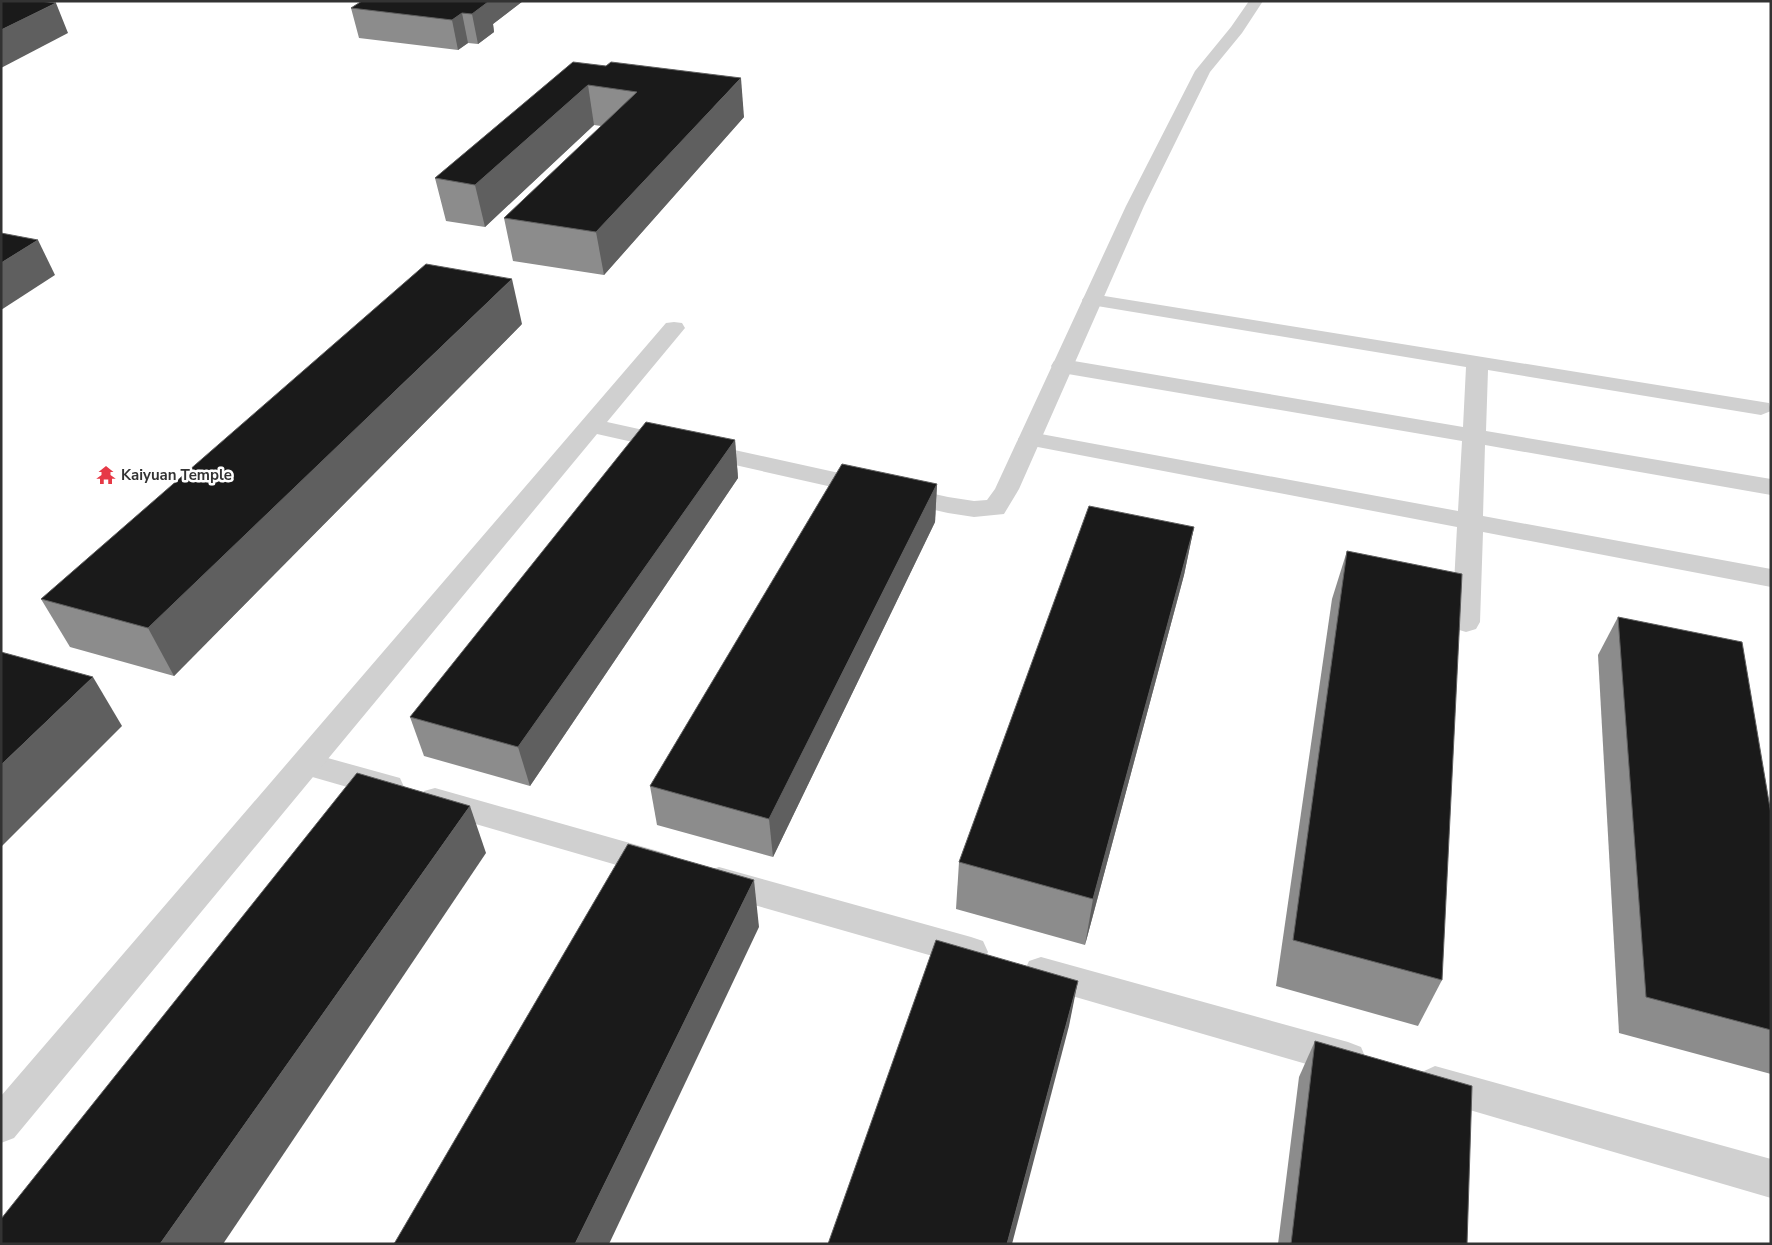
<svg xmlns="http://www.w3.org/2000/svg" width="1772" height="1245" viewBox="0 0 1772 1245" font-family="'Nunito Sans',sans-serif">
  <style>
    .lines { fill: none; stroke-linecap: round; stroke-linejoin: round }
    .service { fill: #d0d0d0; fill-rule: evenodd }
    .minor { fill: #d0d0d0; fill-rule: evenodd }
    .wall { fill: #8c8c8c }
    .shaded-wall { fill: #5f5f5f }
    .building { fill: #1a1a1a; stroke: #5f5f5f }
    .labels { text-anchor: middle; stroke-width: 5; stroke-linejoin: round; paint-order: stroke }
    .poi-label { font-size: 15px; font-weight: bold; fill: #333; stroke: #fff; text-anchor: start }
  </style>
  <rect width="100%" height="100%" fill="#fff"/>
  <g class="lines">
    <g class="service">
      <polygon points="1092,294 1769,403 1771,411 1761,415 1488,370 1486,431 1771,479 1771,495 1485,445 1483,516 1771,569 1771,587 1483,532 1480,622 1476,629 1466,632 1456,629 1452,622 1457,527 1022,444 1018,439 1022,434 1030,432 1458,511 1462,441 1062,373 1054,371 1051,366 1054,361 1062,359 1463,427 1466,367 1085,304 1082,300 1085,296"/>
      <polygon points="306,752 400,778 404,787 400,796 389,799 295,772 291,764 295,756"/>
      <polygon points="435,788 658,851 670,855 674,864 670,873 658,877 424,809 419,800 424,791"/>
      <polygon points="719,867 971,937 983,941 988,952 983,963 971,967 719,895 707,891 703,881 707,871"/>
      <polygon points="1041,957 1348,1042 1361,1047 1366,1059 1361,1071 1348,1076 1041,987 1029,983 1024,972 1029,961"/>
      <polygon points="1435,1066 1771,1159 1771,1198 1422,1096 1416,1084 1422,1072"/>
    </g>
    <polygon class="minor" points="1249,1 1263,1 1242,33 1210,72 1144,206 1019,489 1004,514 974,517 948,513 597,434 14,1138 1,1143 1,1096 666,323 674,322 682,323 685,328 607,422 948,497 974,501 987,500 995,489 1126,206 1195,71 1231,27"/>
  </g>
  <g class="wall">
    <polygon points="523,1 493,24 494,32 478,44 468,43 458,50 359,38 351,8"/>
    <polygon points="573,62 744,117 604,275 513,261 504,218 601,126 594,125 485,227 446,221 435,178"/>
    <polygon points="522,324 174,676 70,647 41,599"/>
    <polygon points="735,440 738,478 530,786 424,756 410,717"/>
    <polygon points="937,484 935,522 773,857 657,825 650,786"/>
    <polygon points="1194,527 1184,575 1085,945 956,909 959,862"/>
    <polygon points="1347,551 1442,980 1418,1026 1276,986 1332,599"/>
    <polygon points="1618,617 1771,814 1771,1074 1619,1033 1598,655"/>
    <polygon points="1315,1041 1467,1244 1278,1244 1299,1077"/>
  </g>
  <g class="shaded-wall">
    <polygon points="478,1 523,1 493,24 494,32 478,44 472,14"/>
    <polygon points="56,3 68,33 1,68 1,30"/>
    <polygon points="462,13 468,43 458,50 452,20"/>
    <polygon points="741,78 744,117 604,275 596,232"/>
    <polygon points="588,85 594,125 485,227 475,185"/>
    <polygon points="38,240 55,275 1,310 1,263"/>
    <polygon points="512,279 522,324 174,676 148,628"/>
    <polygon points="735,440 738,478 530,786 518,747"/>
    <polygon points="937,484 935,522 773,857 769,819"/>
    <polygon points="1194,527 1184,575 1085,945 1093,899"/>
    <polygon points="93,677 122,726 1,847 1,765"/>
    <polygon points="470,806 486,853 223,1244 160,1244"/>
    <polygon points="754,880 759,927 609,1244 575,1244"/>
    <polygon points="1078,981 1069,1026 1012,1244 1007,1244"/>
  </g>
  <g class="building">
    <polygon points="1,1 40,1 56,3 1,30"/>
    <polygon points="362,1 480,1 488,2 472,14 462,13 452,20 351,8"/>
    <polygon points="573,62 606,66 611,62 741,78 596,232 504,218 637,92 588,85 475,185 435,178"/>
    <polygon points="1,233 38,240 1,263"/>
    <polygon points="426,264 512,279 148,628 41,599"/>
    <polygon points="646,422 735,440 518,747 410,717"/>
    <polygon points="842,464 937,484 769,819 650,786"/>
    <polygon points="1089,506 1194,527 1093,899 959,862"/>
    <polygon points="1347,551 1462,574 1442,980 1293,940"/>
    <polygon points="1618,617 1742,642 1771,814 1771,1030 1646,997"/>
    <polygon points="1,652 93,677 1,765"/>
    <polygon points="357,773 470,806 160,1244 1,1244 1,1219"/>
    <polygon points="628,844 754,880 575,1244 394,1244"/>
    <polygon points="936,940 1078,981 1007,1244 828,1244"/>
    <polygon points="1315,1041 1472,1086 1467,1244 1291,1244"/>
  </g>
  <defs>
    <g id="temple-bare" transform="scale(1.5)"><path d="M0-6L5-2H3V0L6.5 2.5H4V6H1.5V3h-3V6H-4V2.5H-6.5L-3 0V-2H-5Z" fill="#e63946" stroke="#fff" stroke-width="2.5" paint-order="stroke"/></g>
  </defs>
  <g fill-rule="evenodd">
    <use href="#temple-bare" x="106" y="475"/>
  </g>
  <g class="labels">
    <g class="poi-label">
      <text x="121" y="480">Kaiyuan Temple</text>
    </g>
  </g>
  <rect width="1772" height="1245" fill="none" stroke="#333333" stroke-width="5"/>
</svg>
